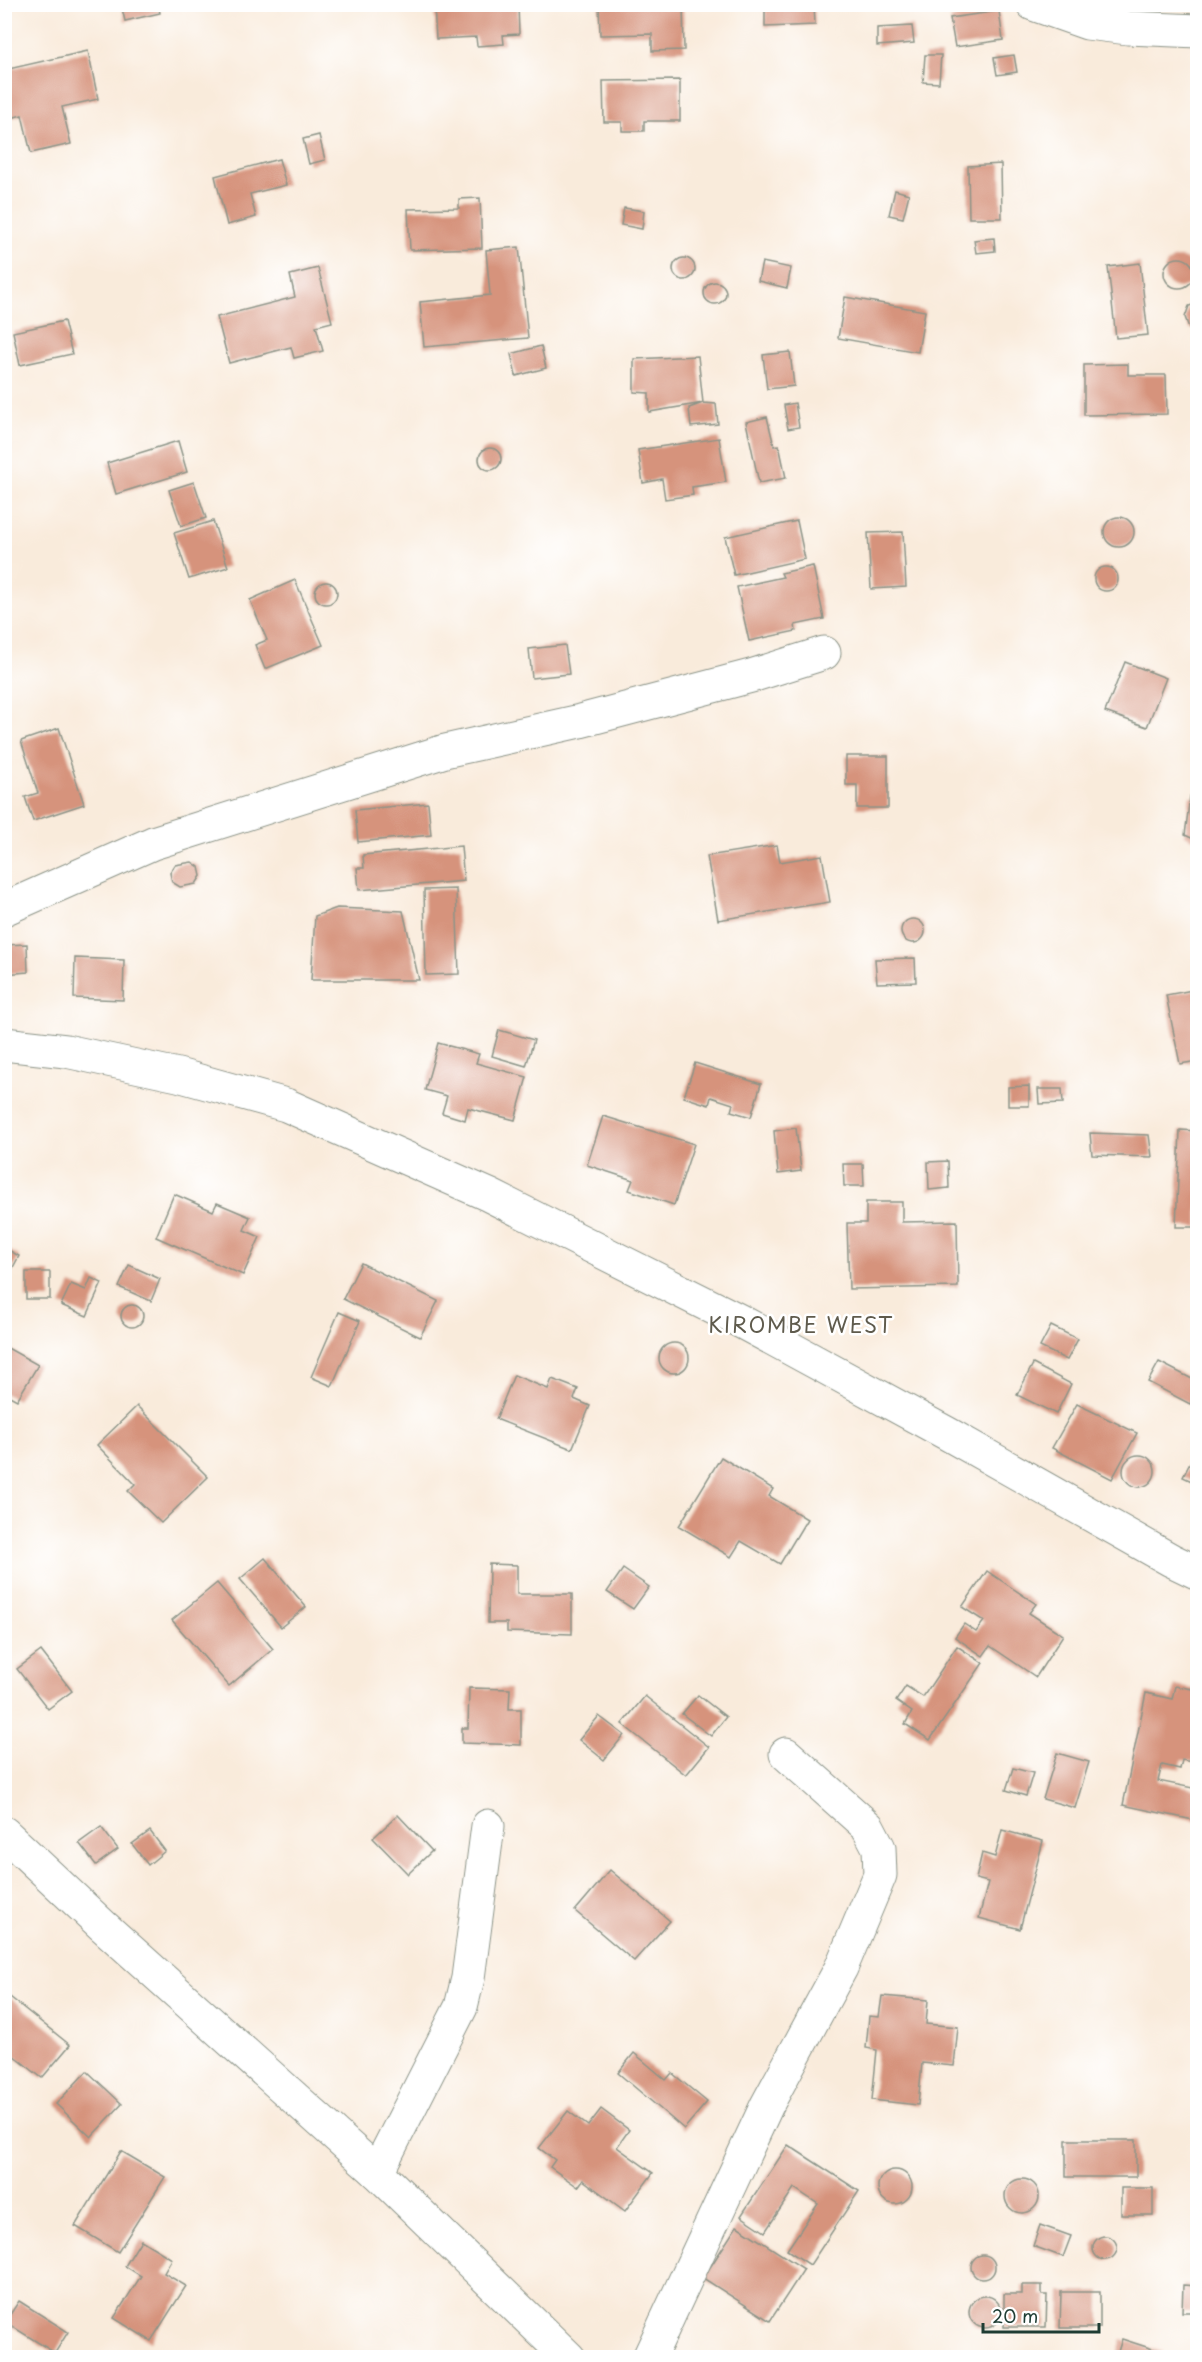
<svg xmlns="http://www.w3.org/2000/svg" width="1202" height="2362" viewBox="0 0 1202 2362" font-family="'Playpen Sans',sans-serif">
  <style>
    .building { fill: #d6937c }
    .lines { fill: none; stroke-linecap: round; stroke-linejoin: round }
    .minor-casing { stroke: #8c9488; stroke-width: 35 }
    .tertiary-casing { stroke: #8c9488; stroke-width: 35 }
    .minor { stroke: #fff; stroke-width: 33 }
    .tertiary { stroke: #fff; stroke-width: 33 }
    .labels { text-anchor: middle; stroke-width: 5; stroke-linejoin: round; paint-order: stroke }
    .quarter-label { font-size: 21px; letter-spacing: 1.5px; fill: #5f5b4d; stroke: #fff }
  </style>
  <rect width="100%" height="100%" fill="#fff"/>
  <filter id="ink" filterUnits="userSpaceOnUse"><feTurbulence type="fractalNoise" baseFrequency=".0167" numOctaves="2"/><feDisplacementMap in="SourceGraphic" scale="12" xChannelSelector="R" yChannelSelector="G"/><feConvolveMatrix kernelMatrix="1 2 1 2 8 2 1 2 1" color-interpolation-filters="sRGB"/></filter>
  <filter id="wash" filterUnits="userSpaceOnUse"><feTurbulence type="fractalNoise" baseFrequency=".008" numOctaves="4" result="noise"/><feDisplacementMap in="SourceGraphic" scale="24" xChannelSelector="R" yChannelSelector="G"/><feGaussianBlur stdDeviation="1.35" result="paint"/><feColorMatrix in="noise" values="0 0 0 0 0 0 0 0 0 0 0 0 0 0 0 0 0 1.4 0 .05"/><feComposite in="paint" operator="in"/></filter>
  <g filter="url(#wash)">
    <rect width="100%" height="100%" fill="#f9ebdb"/>
    <g id="blocks">
      <g class="building">
        <polygon points="121,4 158,4 160,13 125,21"/>
        <polygon points="434,4 518,4 519,34 503,35 504,44 477,46 476,37 436,39"/>
        <polygon points="599,4 683,4 684,50 652,51 652,34 600,35"/>
        <polygon points="765,4 814,4 815,25 765,27"/>
        <polygon points="999,11 1003,40 955,47 950,18"/>
        <polygon points="912,26 914,43 877,46 877,28"/>
        <polygon points="88,51 98,99 62,107 71,144 31,153 22,115 4,120 4,70"/>
        <polygon points="925,55 941,55 939,83 923,82"/>
        <polygon points="1014,55 1017,72 997,75 994,58"/>
        <polygon points="680,80 680,121 644,121 644,131 622,131 622,122 604,122 603,81"/>
        <polygon points="319,135 325,160 309,164 303,139"/>
        <polygon points="279,159 286,185 250,194 256,217 227,225 215,176"/>
        <polygon points="1001,164 1002,218 969,218 968,166"/>
        <polygon points="895,190 909,194 903,218 889,215"/>
        <polygon points="480,198 482,248 410,250 408,209 459,208 459,199"/>
        <polygon points="624,208 644,211 642,229 621,225"/>
        <polygon points="994,238 995,251 976,253 974,240"/>
        <polygon points="519,247 528,338 424,347 420,302 490,295 486,250"/>
        <circle cx="684" cy="269" r="11"/>
        <circle cx="1179" cy="273" r="15"/>
        <polygon points="762,262 791,268 787,288 758,281"/>
        <polygon points="1140,263 1148,335 1116,338 1108,267"/>
        <polygon points="318,268 332,322 316,326 323,351 294,358 291,347 229,363 217,317 295,297 290,275"/>
        <circle cx="715" cy="293" r="11"/>
        <polygon points="845,297 925,311 918,352 838,338"/>
        <polygon points="1198,303 1198,331 1189,328 1185,317 1189,306"/>
        <polygon points="64,321 72,354 20,365 13,332"/>
        <polygon points="541,346 546,368 516,376 511,354"/>
        <polygon points="790,352 794,386 767,389 763,355"/>
        <polygon points="698,356 703,403 716,404 718,424 691,427 689,408 703,403 649,412 649,393 634,392 634,359"/>
        <polygon points="1128,364 1128,375 1166,375 1167,414 1084,415 1084,365"/>
        <polygon points="795,403 799,427 788,429 784,405"/>
        <polygon points="767,417 774,446 779,445 786,478 759,483 746,422"/>
        <polygon points="719,438 726,482 692,487 693,495 665,499 662,479 643,483 638,450"/>
        <polygon points="178,441 187,472 116,494 107,463"/>
        <circle cx="490" cy="459" r="11"/>
        <polygon points="194,482 206,518 181,526 169,490"/>
        <circle cx="1119" cy="532" r="15"/>
        <polygon points="213,521 228,567 189,579 174,533"/>
        <polygon points="797,521 805,559 734,575 725,537"/>
        <polygon points="903,532 906,587 871,589 868,533"/>
        <polygon points="813,566 824,619 795,625 796,631 749,641 737,587 783,577 781,573"/>
        <circle cx="1106" cy="579" r="12"/>
        <polygon points="295,580 323,645 265,669 255,645 267,640 250,600"/>
        <circle cx="326" cy="593" r="11"/>
        <polygon points="565,645 569,674 532,678 529,649"/>
        <polygon points="1125,662 1166,678 1147,727 1105,712"/>
        <polygon points="59,728 84,804 33,821 25,797 38,793 21,741"/>
        <polygon points="846,756 888,756 888,808 857,808 857,785 846,785"/>
        <polygon points="1190,796 1198,797 1198,841 1185,835"/>
        <polygon points="428,803 431,835 358,842 355,810"/>
        <polygon points="777,845 780,862 822,855 830,902 718,920 707,856"/>
        <polygon points="461,846 464,881 359,890 357,868 364,868 363,855"/>
        <polygon points="192,862 199,867 201,876 196,884 180,887 172,882 170,873 175,865"/>
        <polygon points="456,889 459,974 426,975 424,890"/>
        <polygon points="337,908 403,911 419,980 311,980 315,916"/>
        <circle cx="913" cy="931" r="12"/>
        <polygon points="27,944 28,972 4,974 4,945"/>
        <polygon points="75,958 124,960 123,1000 74,998"/>
        <polygon points="915,958 916,982 877,983 875,959"/>
        <polygon points="1198,989 1198,1061 1180,1064 1166,995"/>
        <polygon points="499,1030 534,1040 526,1066 492,1056"/>
        <polygon points="438,1043 479,1054 476,1063 527,1077 515,1120 468,1108 465,1120 442,1113 447,1096 425,1090"/>
        <polygon points="695,1063 761,1084 751,1117 731,1111 733,1104 711,1097 709,1105 684,1097"/>
        <polygon points="1029,1086 1029,1106 1008,1106 1008,1087"/>
        <polygon points="1038,1089 1062,1089 1063,1103 1039,1104"/>
        <polygon points="603,1116 694,1144 674,1205 629,1190 633,1180 587,1165"/>
        <polygon points="796,1128 801,1171 778,1174 774,1131"/>
        <polygon points="1180,1130 1198,1131 1198,1227 1176,1227"/>
        <polygon points="1090,1133 1149,1135 1152,1157 1092,1155"/>
        <polygon points="948,1161 949,1188 929,1190 928,1162"/>
        <polygon points="843,1164 863,1164 864,1186 844,1186"/>
        <polygon points="174,1194 213,1211 217,1203 250,1217 244,1230 260,1237 243,1275 156,1237"/>
        <polygon points="866,1202 902,1202 902,1222 957,1221 958,1287 849,1289 847,1223 866,1223"/>
        <polygon points="5,1248 19,1256 10,1273 5,1270"/>
        <polygon points="361,1263 438,1301 420,1337 343,1299"/>
        <polygon points="129,1265 160,1279 151,1301 119,1287"/>
        <rect x="26" y="1272" width="24" height="27"/>
        <polygon points="91,1278 102,1283 87,1316 61,1305 71,1284 86,1290"/>
        <circle cx="132" cy="1316" r="11"/>
        <polygon points="339,1312 360,1321 332,1386 311,1377"/>
        <polygon points="1051,1326 1078,1339 1067,1360 1040,1347"/>
        <circle cx="674" cy="1358" r="15"/>
        <polygon points="4,1346 38,1365 17,1400 4,1393"/>
        <polygon points="1159,1362 1198,1382 1198,1389 1190,1404 1148,1382"/>
        <polygon points="1033,1364 1071,1384 1056,1414 1017,1395"/>
        <polygon points="514,1375 548,1389 552,1379 578,1389 574,1399 590,1406 572,1449 496,1419"/>
        <polygon points="1077,1404 1137,1433 1112,1479 1052,1448"/>
        <polygon points="137,1406 208,1477 161,1523 128,1491 135,1484 97,1445"/>
        <polygon points="1198,1447 1198,1484 1183,1477"/>
        <circle cx="1139" cy="1471" r="16"/>
        <polygon points="721,1457 773,1489 769,1496 807,1519 780,1564 741,1541 731,1557 679,1526"/>
        <polygon points="265,1558 306,1607 281,1627 240,1579"/>
        <polygon points="489,1564 517,1565 517,1594 572,1594 572,1634 507,1632 507,1623 488,1623"/>
        <polygon points="623,1569 649,1587 633,1609 607,1592"/>
        <polygon points="987,1571 1036,1604 1029,1613 1063,1635 1036,1677 990,1646 983,1656 955,1637 964,1624 976,1632 984,1621 962,1607"/>
        <polygon points="217,1583 273,1649 229,1686 172,1620"/>
        <polygon points="957,1646 983,1663 930,1740 905,1724 912,1712 896,1701 906,1686 923,1697"/>
        <polygon points="41,1651 72,1691 48,1709 17,1669"/>
        <polygon points="1175,1686 1198,1690 1198,1763 1182,1760 1180,1769 1162,1765 1158,1781 1198,1789 1198,1821 1123,1805 1146,1693 1172,1699"/>
        <polygon points="469,1688 510,1689 509,1709 521,1709 521,1745 462,1743 462,1728 468,1728"/>
        <polygon points="698,1695 726,1717 711,1736 682,1714"/>
        <polygon points="645,1696 709,1747 686,1775 622,1724"/>
        <polygon points="599,1716 624,1735 604,1760 579,1740"/>
        <polygon points="1057,1753 1089,1762 1075,1808 1043,1799"/>
        <polygon points="1013,1768 1033,1773 1026,1796 1006,1790"/>
        <polygon points="398,1815 432,1851 408,1874 373,1838"/>
        <polygon points="101,1827 118,1849 96,1865 79,1843"/>
        <polygon points="1002,1830 1043,1841 1020,1929 979,1918 988,1882 976,1879 982,1853 995,1857"/>
        <polygon points="150,1831 165,1851 148,1865 132,1844"/>
        <polygon points="610,1870 670,1921 634,1961 575,1911"/>
        <polygon points="882,1996 928,2000 926,2024 958,2027 954,2066 922,2063 918,2105 872,2100 877,2050 866,2048 869,2016 879,2017"/>
        <polygon points="10,1997 70,2045 42,2078 4,2048 4,2004"/>
        <polygon points="634,2053 666,2080 672,2073 707,2102 684,2129 618,2073"/>
        <polygon points="87,2071 122,2104 91,2137 56,2104"/>
        <polygon points="601,2109 629,2130 617,2147 653,2173 625,2211 583,2180 578,2187 550,2167 555,2160 539,2148 568,2111 588,2126"/>
        <rect x="1066" y="2140" width="70" height="37"/>
        <polygon points="788,2145 859,2191 810,2265 787,2250 818,2204 794,2188 765,2232 741,2216"/>
        <polygon points="121,2151 165,2177 118,2252 75,2226"/>
        <circle cx="895" cy="2187" r="17"/>
        <circle cx="1022" cy="2196" r="17"/>
        <rect x="1121" y="2188" width="32" height="27"/>
        <polygon points="1040,2225 1071,2236 1063,2257 1033,2246"/>
        <polygon points="737,2226 804,2269 770,2321 703,2278"/>
        <circle cx="1105" cy="2248" r="12"/>
        <polygon points="141,2240 172,2259 164,2273 186,2286 151,2341 114,2318 141,2276 125,2266"/>
        <circle cx="983" cy="2267" r="12"/>
        <polygon points="1022,2285 1042,2285 1042,2295 1047,2295 1046,2327 1004,2327 1004,2294 1022,2294"/>
        <polygon points="1183,2285 1198,2286 1198,2312 1182,2312"/>
        <polygon points="1061,2292 1100,2292 1100,2328 1060,2328"/>
        <circle cx="985" cy="2312" r="16"/>
        <polygon points="19,2301 68,2332 55,2353 5,2322"/>
        <polygon points="1122,2339 1162,2352 1160,2358 1116,2358"/>
      </g>
    </g>
  </g>
  <g filter="url(#ink)">
    <use href="#blocks" fill-opacity="0" stroke="#8c9488" stroke-width="1.5"/>
    <g class="lines">
      <g class="minor-casing">
        <g id="minor">
          <polyline points="1033,4 1087,23 1128,28 1198,31"/>
          <polyline points="4,909 153,843 445,751 580,721 751,676 824,653"/>
          <polyline points="4,1833 102,1925 377,2172 569,2358"/>
          <polyline points="377,2172 461,2007 468,1978 488,1826"/>
          <polyline points="649,2358 767,2105 841,1968 880,1875 879,1848 868,1827 786,1754"/>
        </g>
      </g>
      <g class="tertiary-casing">
        <polyline id="tertiary" points="4,1044 66,1051 178,1075 286,1105 489,1195 740,1321 948,1434 1171,1560 1198,1573"/>
      </g>
      <use href="#minor" class="minor"/>
      <use href="#tertiary" class="tertiary"/>
    </g>
  </g>
  <g class="labels">
    <g class="quarter-label">
      <text x="801" y="1333">KIROMBE WEST</text>
    </g>
  </g>
  <rect width="1202" height="2362" fill="none" stroke="#fff" stroke-width="24"/>
  <path d="M983 2323v9h116v-9" fill="none" stroke="#1f3d34" stroke-width="3"/>
  <text x="992" y="2323" font-size="18" fill="#1f3d34" stroke="#ffffff" stroke-width="4.5" paint-order="stroke">20 m</text>
</svg>
